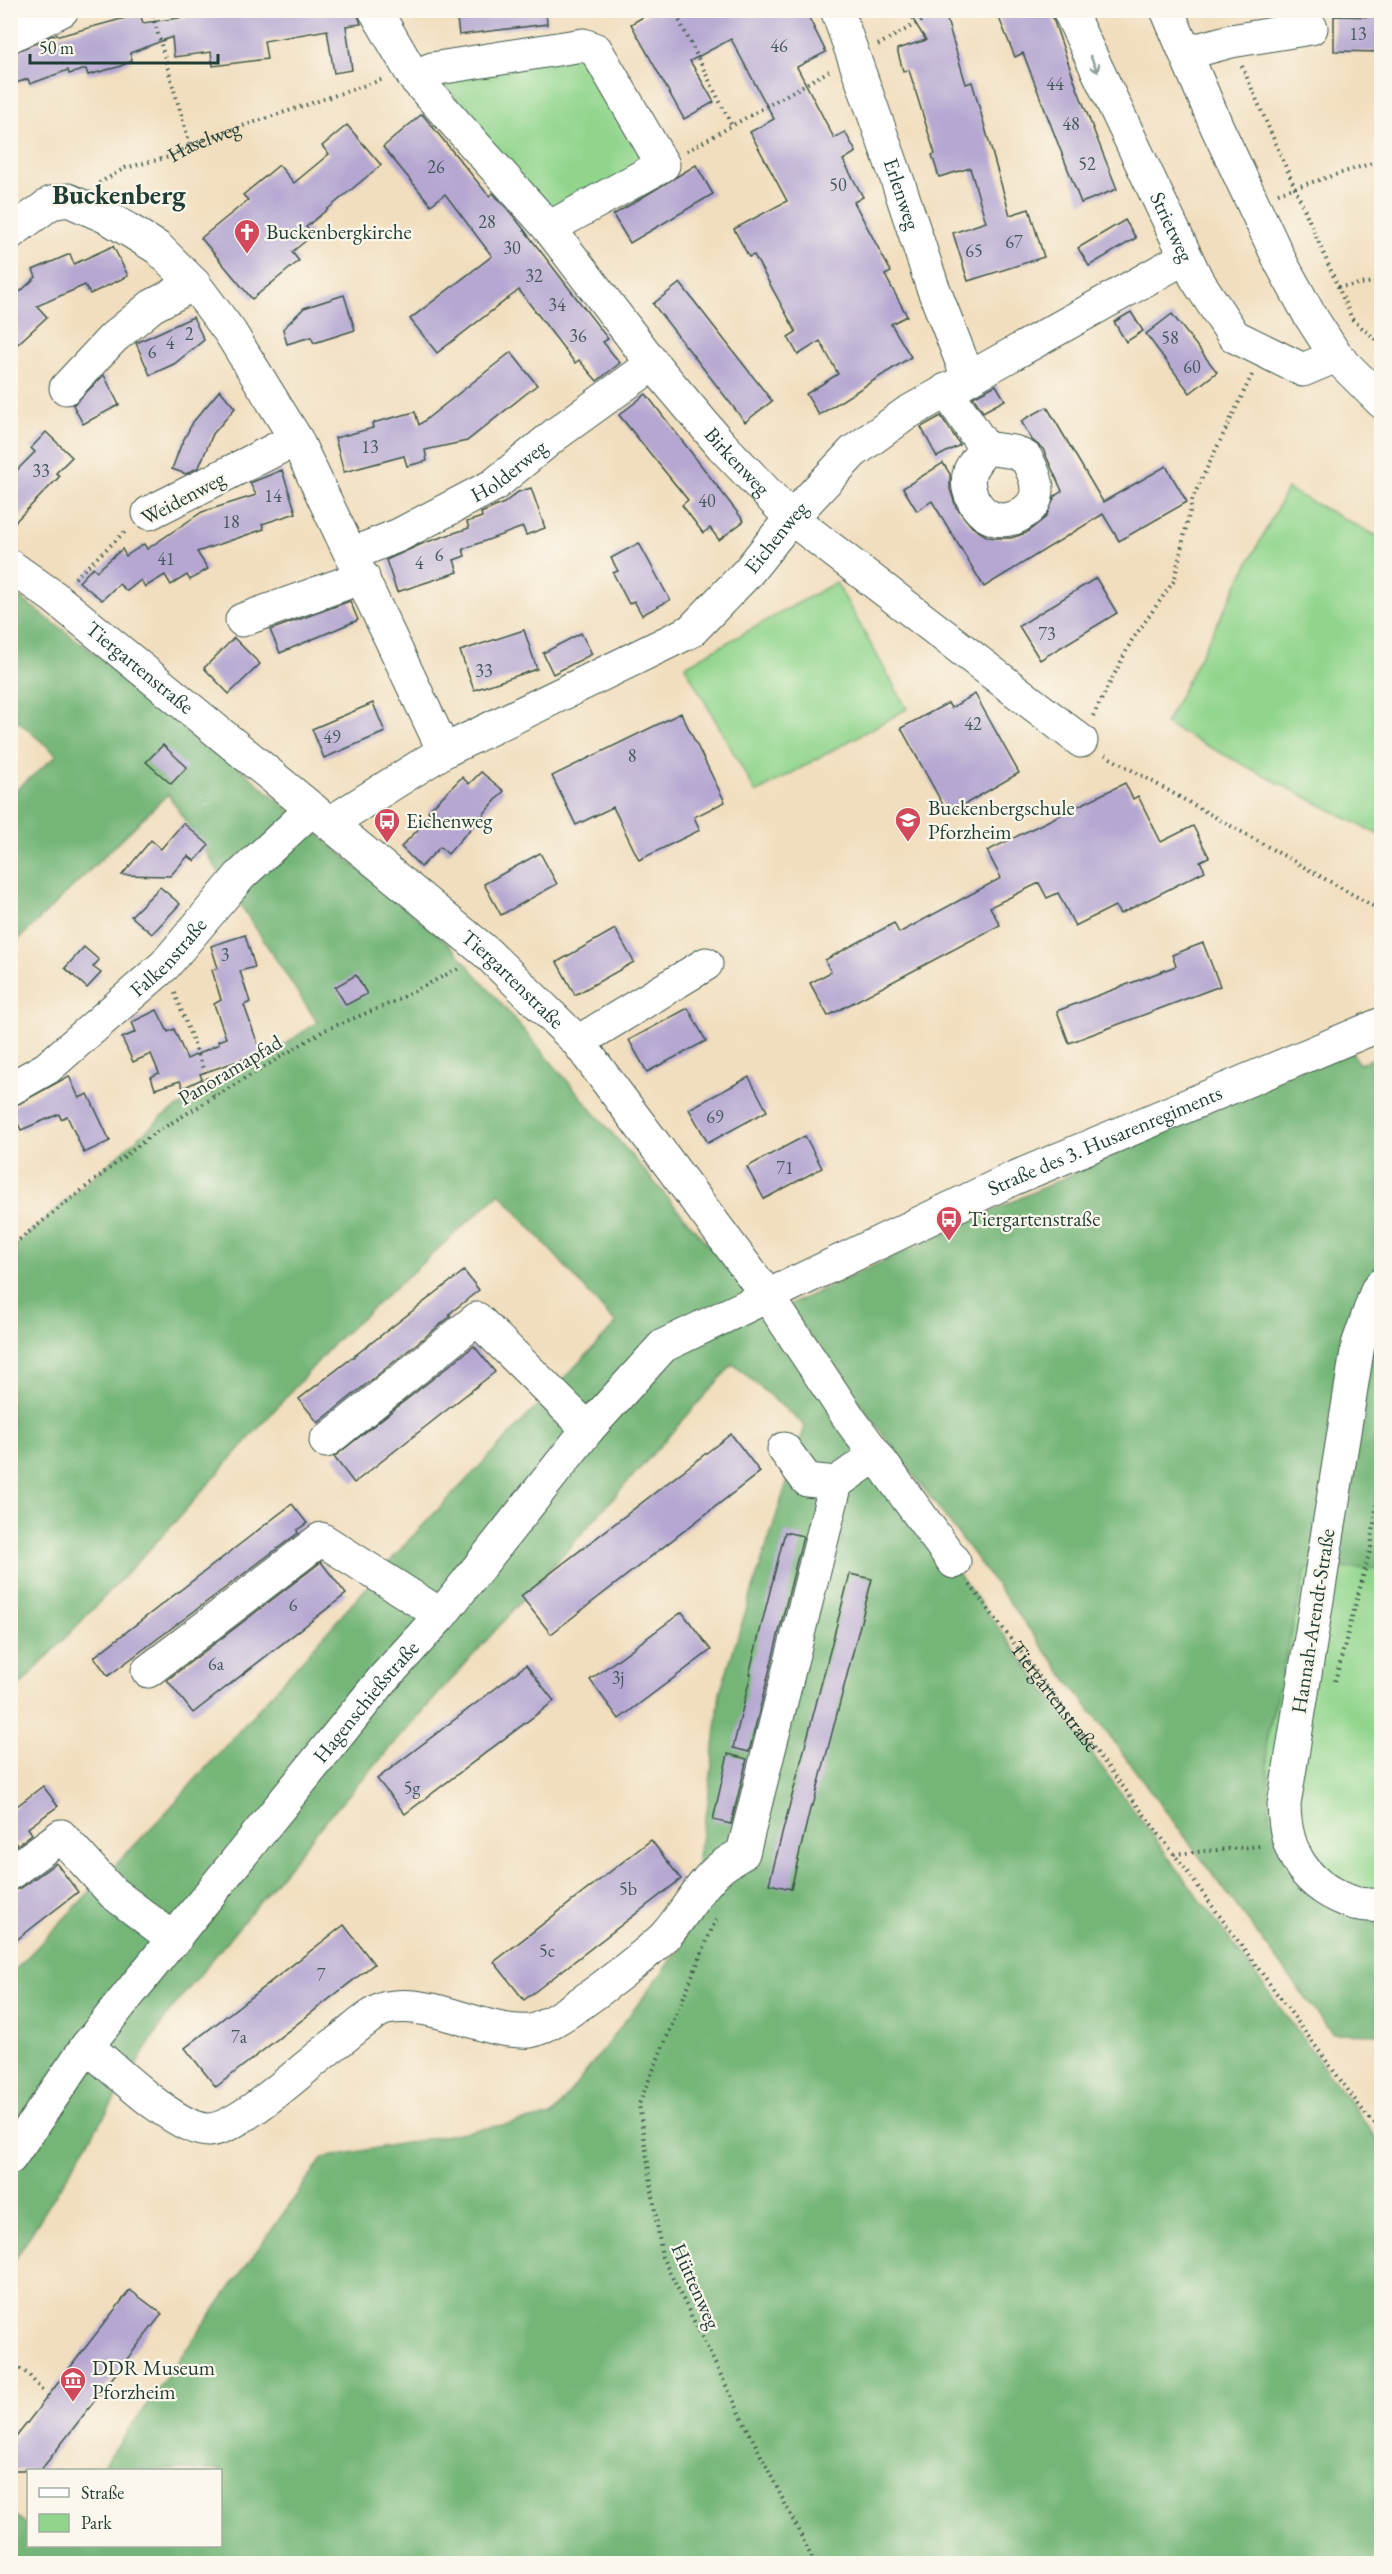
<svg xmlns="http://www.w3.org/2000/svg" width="1392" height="2574" viewBox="0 0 1392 2574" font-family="'EB Garamond',serif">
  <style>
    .green { fill: #91d58d; stroke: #588960; stroke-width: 1.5 }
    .forest { fill: #74b678; stroke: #4a7a56; stroke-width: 1.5 }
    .building { fill: #b5a7d1 }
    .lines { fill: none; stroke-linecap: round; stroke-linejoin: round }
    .minor-casing { stroke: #3e5549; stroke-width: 35 }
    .path { stroke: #3e5549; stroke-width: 4; stroke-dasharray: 1.5 4.5; stroke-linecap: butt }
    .minor { stroke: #fff; stroke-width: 33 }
    .oneway { stroke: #8f9e9a }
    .labels { text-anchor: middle; stroke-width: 4.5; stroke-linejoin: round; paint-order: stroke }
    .number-label { font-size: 18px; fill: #44585b }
    .street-label { font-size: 21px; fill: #1f3d34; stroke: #fbf7ec }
    .poi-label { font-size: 21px; fill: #1f3d34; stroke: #fbf7ec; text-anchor: start }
    .district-label { font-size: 27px; font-weight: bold; fill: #1f3d34; stroke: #fbf7ec }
  </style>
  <rect width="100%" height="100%" fill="#fbf7ec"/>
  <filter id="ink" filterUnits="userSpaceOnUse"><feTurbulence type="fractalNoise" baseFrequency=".0167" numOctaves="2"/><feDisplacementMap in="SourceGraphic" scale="12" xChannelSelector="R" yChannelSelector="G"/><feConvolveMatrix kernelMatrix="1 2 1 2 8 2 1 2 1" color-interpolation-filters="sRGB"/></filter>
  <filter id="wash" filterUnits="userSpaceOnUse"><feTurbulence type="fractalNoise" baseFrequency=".008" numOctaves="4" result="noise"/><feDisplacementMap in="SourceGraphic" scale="24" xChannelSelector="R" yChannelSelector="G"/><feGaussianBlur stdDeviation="1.35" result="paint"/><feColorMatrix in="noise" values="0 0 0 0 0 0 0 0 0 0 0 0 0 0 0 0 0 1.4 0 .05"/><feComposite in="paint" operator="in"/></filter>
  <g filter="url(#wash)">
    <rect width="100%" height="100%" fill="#f1debe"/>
    <g class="green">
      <polygon points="583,46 662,165 550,220 438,76"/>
      <polygon points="1287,489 1381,538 1381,836 1165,724"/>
      <polygon points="836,582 907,709 756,793 685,666"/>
      <polygon points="1381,1568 1381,1925 1341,1912 1270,1818 1266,1741 1306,1569"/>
    </g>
    <g class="forest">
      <polygon points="11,591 173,712 454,949 759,1304 1381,2144 1381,2563 11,2563 11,2513 28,2525 28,2546 220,2546 220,2470 100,2470 323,2158 552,2116 681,1948 708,1802 720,1692 805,1426 733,1364 326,1820 167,2015 11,2266 11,1974 170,1808 409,1540 616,1324 500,1193 335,1342 164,1534 11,1695 11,1249 163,1116 281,1047 317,1022 168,794 11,947 11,794 57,755 11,715"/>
      <polygon points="1349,1046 1359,1064 1381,1055 1381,1568 1306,1569 1266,1741 1270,1818 1341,1912 1381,1925 1381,2034 1332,2033 787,1306"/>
    </g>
    <g id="blocks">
      <g class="building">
        <polygon points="216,10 356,10 361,24 346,26 352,70 334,73 327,30 264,41 267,59 213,66 211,52 174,57 172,37 130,53 132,61 118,67 88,75 86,69 69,74 68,70 30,84 28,79 10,85 10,54 57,34 59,36 140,14 143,23 217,13"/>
        <polygon points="456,10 546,10 547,24 459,35"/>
        <polygon points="655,10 805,10 826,52 797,67 834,138 845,132 856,152 843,160 863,197 854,202 891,272 885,275 907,316 891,324 911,357 819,415 806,394 838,374 820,341 798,355 788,337 796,332 754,255 749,257 734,229 787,201 750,132 774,119 731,39 690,61 714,102 684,119 631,24"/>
        <polygon points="907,10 944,10 966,84 972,82 1010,215 1029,209 1044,257 968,281 953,233 986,222 970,168 939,177 932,155 935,154 909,70 903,71 897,49 926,40"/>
        <polygon points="1018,10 1050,10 1077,88 1117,189 1081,203 1023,53 1015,57 999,18"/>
        <polygon points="1334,16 1382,17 1382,52 1334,51"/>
        <polygon points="422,114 489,196 493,193 515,218 608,339 603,342 620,363 597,381 579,360 575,363 519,290 437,353 410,319 492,256 445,194 431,205 383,147"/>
        <polygon points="347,125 381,165 306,227 313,235 292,252 299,261 252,299 201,238 248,200 243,195 279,165 294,183 329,154 322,146"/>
        <polygon points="696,165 713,194 630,243 613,215"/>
        <polygon points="1125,220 1136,238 1089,266 1078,248"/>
        <polygon points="113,246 128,276 90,294 85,285 37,306 47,317 10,351 10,301 36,277 33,270 70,254 74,264"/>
        <polygon points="680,283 772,401 745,422 653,304"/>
        <polygon points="344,295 355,330 314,343 311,337 287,344 283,329 304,308"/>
        <polygon points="1131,312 1143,331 1126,342 1114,322"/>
        <polygon points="1172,314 1217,372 1190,393 1146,334"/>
        <polygon points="193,317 204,340 174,364 150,375 136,343"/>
        <polygon points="511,352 537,385 467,441 425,450 427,461 407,466 404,456 344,472 335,438 373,428 372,423 415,412 419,425"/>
        <polygon points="104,375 119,405 83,424 73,405"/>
        <polygon points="996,385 1005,400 983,412 973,397"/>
        <polygon points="220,390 235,408 213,434 199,467 186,474 172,469 181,445 193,422"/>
        <polygon points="646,394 744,521 719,540 710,528 703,533 682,505 688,500 619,415"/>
        <polygon points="1047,407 1103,502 1166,466 1187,502 1119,541 1103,514 984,587 932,501 917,511 903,488 943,463 950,474 950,489 956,507 972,527 988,537 997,538 1011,538 1026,533 1046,517 1055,496 1062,491 1043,449 1032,440 1021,421"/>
        <polygon points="941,416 960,445 937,457 921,427"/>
        <polygon points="46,432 72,457 56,473 60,476 10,527 10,477 35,452 31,448"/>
        <polygon points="282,470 296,513 262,524 264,529 197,552 208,569 190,580 187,575 171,585 165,575 145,587 141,580 127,591 119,584 102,600 79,582 93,567 97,571 122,549 126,556 144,544 147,549 202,512 256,495 250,483"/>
        <polygon points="531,488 545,528 526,535 523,527 463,549 465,556 454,560 458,572 397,592 386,560 424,543 469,528 467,522 482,517 481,513 504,503 518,492"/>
        <polygon points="639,543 670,600 642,615 634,601 629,604 613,573 618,571 611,558"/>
        <polygon points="1096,578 1117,613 1040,660 1019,626"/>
        <polygon points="350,601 358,620 280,653 270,630"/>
        <polygon points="524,630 537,669 474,690 460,651"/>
        <polygon points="581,633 592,654 553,674 543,653"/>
        <polygon points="234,638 260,664 229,694 204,668"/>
        <polygon points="975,694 1019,773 948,814 901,728 948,703 951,708"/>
        <polygon points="373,703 385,732 324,758 312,729"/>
        <polygon points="681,713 725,802 694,817 700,830 639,860 613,807 576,825 552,776"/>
        <polygon points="163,745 187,767 171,784 146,762"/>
        <polygon points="481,772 504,791 448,854 440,847 421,867 401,847 432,815 428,811 462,777 469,784"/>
        <polygon points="1125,783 1133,799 1138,796 1161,842 1193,826 1209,857 1200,861 1205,871 1120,914 1115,906 1075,926 1058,893 1047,898 1039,883 990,907 1000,925 828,1016 810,983 831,972 825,960 894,923 899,933 1001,878 987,851"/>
        <polygon points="183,823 209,845 195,861 188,856 170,876 122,875 151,840 161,849"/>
        <polygon points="540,853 557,884 501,915 484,884"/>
        <polygon points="160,887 180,904 152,934 131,916"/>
        <polygon points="615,929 634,962 575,995 557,962"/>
        <polygon points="245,935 255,967 240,971 250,1002 244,1005 261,1053 200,1074 202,1079 183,1088 180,1081 155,1089 151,1077 159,1073 151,1054 133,1062 122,1038 136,1032 132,1022 157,1010 168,1032 174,1029 187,1059 219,1044 218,1041 226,1038 214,1004 221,1000 212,970 218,968 211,946"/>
        <polygon points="1203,943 1220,986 1069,1043 1057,1011 1176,966 1172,955"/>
        <polygon points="84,947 99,960 93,967 101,973 87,988 65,968"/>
        <polygon points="356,975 367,994 346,1005 335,987"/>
        <polygon points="688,1008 706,1041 647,1072 629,1040"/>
        <polygon points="69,1076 79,1098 88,1094 110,1141 84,1153 67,1116 61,1119 59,1114 21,1130 11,1108"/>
        <polygon points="749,1077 767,1111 708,1143 689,1109"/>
        <polygon points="805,1136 822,1168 764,1199 747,1167"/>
        <polygon points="464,1271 479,1290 449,1314 451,1316 318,1423 299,1399"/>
        <polygon points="474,1346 495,1372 354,1483 334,1457"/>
        <polygon points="731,1434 760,1472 551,1634 521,1596"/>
        <polygon points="292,1504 307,1523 297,1530 298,1533 108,1676 94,1657"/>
        <polygon points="785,1532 803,1536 749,1752 733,1748 751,1674 749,1674"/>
        <polygon points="321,1562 346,1594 193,1713 167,1680"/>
        <polygon points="850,1574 872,1579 813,1806 811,1805 791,1889 769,1884"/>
        <polygon points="682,1612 711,1650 619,1719 590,1680"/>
        <polygon points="526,1665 554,1701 405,1814 377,1779"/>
        <polygon points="728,1754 747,1759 731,1824 713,1820"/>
        <polygon points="43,1786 58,1806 28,1828 32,1834 17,1845 13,1840 10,1842 10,1806 13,1809"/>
        <polygon points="651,1840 681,1879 524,2000 494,1962"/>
        <polygon points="56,1863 78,1892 10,1945 10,1892 21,1888"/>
        <polygon points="344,1925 374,1964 216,2087 185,2048"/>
        <polygon points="130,2290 162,2314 41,2470 10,2470 10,2445"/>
      </g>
    </g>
  </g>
  <g filter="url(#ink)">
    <use href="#blocks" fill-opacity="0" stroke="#3e5549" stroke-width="1.5"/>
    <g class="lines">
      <g class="minor-casing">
        <g id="minor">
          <path id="s3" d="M375,10L414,77L549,228L653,364L722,446L791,518L1081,741"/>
          <path id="s4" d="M837,10L897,179L932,285L968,377"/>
          <path id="s5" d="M1069,10L1196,278L1234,336L1303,370L1336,356"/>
          <polyline points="1167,10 1217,127 1281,263 1309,314 1336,356 1382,402"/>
          <polyline points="10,36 62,10"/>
          <polyline points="1186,53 1231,41 1311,28"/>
          <polyline points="414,77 432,69 583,45 596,50 663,165 549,228"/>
          <polyline points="10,233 51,203 68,200 109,218 158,248 194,284 230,332 296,439 444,751"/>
          <polyline points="66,388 113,338 152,306 194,284"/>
          <path d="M946,390L985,448L1014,452L1026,458C1039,481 1045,502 1018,516C1013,519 1002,521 996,519C976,514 964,489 970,471C973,463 981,455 985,448"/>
          <polyline points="149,513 296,439"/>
          <path id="s6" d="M352,554L399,535L494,485L556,434L653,364"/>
          <path id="s7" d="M10,566L54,597L487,953L578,1042L767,1295L851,1421L954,1562"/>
          <polyline points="242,620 363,577"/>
          <path id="s8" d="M330,823L444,751L691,631L748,572L791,518L853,452L907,413L1184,258"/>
          <polyline points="578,1042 706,964"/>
          <path id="s9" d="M10,1089L47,1068L165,965L240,876L312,809"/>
          <path d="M1382,1284L1377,1290L1358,1345L1284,1805C1285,1853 1306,1887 1354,1903C1362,1905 1373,1905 1382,1906"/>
          <polyline points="326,1441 477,1319 588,1429"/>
          <polyline points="784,1449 807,1480 836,1483"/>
          <polyline points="148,1671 321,1539 441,1615"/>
          <polyline points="10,1873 61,1836 113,1893 175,1940"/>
          <path d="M87,2046C112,2067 177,2131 209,2130C242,2128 309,2062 339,2041C350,2033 375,2010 387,2008C435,1999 483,2034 530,2031C553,2029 648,1954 666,1935C683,1916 701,1883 720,1868C727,1862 735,1858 743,1853L836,1483L876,1455"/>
          <path id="s10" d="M10,2158L87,2046L383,1679L441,1615L588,1429L663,1346L1012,1179L1382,1024"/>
        </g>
      </g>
      <g class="path">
        <polyline points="151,10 190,145"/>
        <polyline points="674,10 731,124"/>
        <polyline points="878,45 941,10"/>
        <polyline points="1242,66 1352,319 1382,345"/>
        <polyline points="687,151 829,71"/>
        <polyline points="1377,161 1382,171"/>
        <path id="s1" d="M99,183L125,168L169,157L190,145L228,131L384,79"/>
        <polyline points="1278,193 1382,160"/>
        <polyline points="1338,287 1382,281"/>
        <polyline points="75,578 127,530"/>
        <polyline points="1093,716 1132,640 1174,581 1193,497 1252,375"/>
        <polyline points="1105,755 1382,911"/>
        <polyline points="175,993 214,1098"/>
        <polyline points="10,1247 153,1134 325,1030 391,1003 461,967"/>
        <path id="s2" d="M970,1585L1174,1854L1367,2116L1382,2130"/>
        <polyline points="1335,1681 1371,1547 1382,1465"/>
        <polyline points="1174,1854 1261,1846"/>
        <polyline points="716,1919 639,2104 662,2257 815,2564"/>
        <polyline points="10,2362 28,2374 44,2393"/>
      </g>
      <use href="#minor" class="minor"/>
    </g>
    <defs><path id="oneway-shaft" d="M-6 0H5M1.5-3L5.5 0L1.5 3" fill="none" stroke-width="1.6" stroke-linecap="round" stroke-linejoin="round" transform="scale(1.5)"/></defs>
    <use class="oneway" href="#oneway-shaft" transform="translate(1094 64) rotate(65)"/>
  </g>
  <defs>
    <g id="church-pin" transform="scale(1.35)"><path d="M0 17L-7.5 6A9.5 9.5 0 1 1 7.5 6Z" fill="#d1495b" stroke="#fbf7ec"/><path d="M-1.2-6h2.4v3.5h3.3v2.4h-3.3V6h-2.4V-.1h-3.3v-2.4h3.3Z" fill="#fff"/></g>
    <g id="school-pin" transform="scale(1.35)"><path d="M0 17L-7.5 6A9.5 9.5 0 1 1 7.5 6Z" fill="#d1495b" stroke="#fbf7ec"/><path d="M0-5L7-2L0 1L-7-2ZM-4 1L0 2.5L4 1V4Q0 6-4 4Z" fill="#fff"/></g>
    <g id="bus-pin" transform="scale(1.35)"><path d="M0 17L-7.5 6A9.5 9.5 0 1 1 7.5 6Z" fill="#d1495b" stroke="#fbf7ec"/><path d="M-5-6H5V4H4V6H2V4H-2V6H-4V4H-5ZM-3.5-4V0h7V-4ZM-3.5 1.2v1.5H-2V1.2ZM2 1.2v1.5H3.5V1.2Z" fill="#fff"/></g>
    <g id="museum-pin" transform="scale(1.35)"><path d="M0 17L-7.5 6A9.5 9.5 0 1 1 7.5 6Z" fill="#d1495b" stroke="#fbf7ec"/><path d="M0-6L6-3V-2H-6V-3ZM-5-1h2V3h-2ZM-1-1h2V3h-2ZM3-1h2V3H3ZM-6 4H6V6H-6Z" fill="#fff"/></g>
  </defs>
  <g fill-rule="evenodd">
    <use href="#church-pin" x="247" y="232"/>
    <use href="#school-pin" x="908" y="820"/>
    <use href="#bus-pin" x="387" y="821"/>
    <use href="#bus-pin" x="949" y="1219"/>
    <use href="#museum-pin" x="73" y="2380"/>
  </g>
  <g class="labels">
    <g class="number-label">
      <text x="1358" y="40">13</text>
      <text x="779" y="52">46</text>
      <text x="1055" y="90">44</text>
      <text x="1071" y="130">48</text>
      <text x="1087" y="170">52</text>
      <text x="436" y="173">26</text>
      <text x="838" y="191">50</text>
      <text x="487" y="228">28</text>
      <text x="1014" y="248">67</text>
      <text x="512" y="254">30</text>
      <text x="974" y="257">65</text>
      <text x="534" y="282">32</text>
      <text x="557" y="311">34</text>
      <text x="189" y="340">2</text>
      <text x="578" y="342">36</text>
      <text x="1170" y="344">58</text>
      <text x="170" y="349">4</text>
      <text x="152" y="358">6</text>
      <text x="1192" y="373">60</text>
      <text x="370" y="453">13</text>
      <text x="41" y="477">33</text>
      <text x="273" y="502">14</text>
      <text x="707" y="507">40</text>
      <text x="231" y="528">18</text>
      <text x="439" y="561">6</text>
      <text x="166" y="565">41</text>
      <text x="419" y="569">4</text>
      <text x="1047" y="640">73</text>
      <text x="484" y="677">33</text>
      <text x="973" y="730">42</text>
      <text x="332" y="743">49</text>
      <text x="632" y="762">8</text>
      <text x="225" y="961">3</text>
      <text x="715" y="1123">69</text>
      <text x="785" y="1174">71</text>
      <text x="293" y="1611">6</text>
      <text x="216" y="1670">6a</text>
      <text x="618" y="1684">3j</text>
      <text x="412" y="1794">5g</text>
      <text x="628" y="1895">5b</text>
      <text x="547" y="1957">5c</text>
      <text x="321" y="1981">7</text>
      <text x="239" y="2043">7a</text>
    </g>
    <g class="street-label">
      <text dy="7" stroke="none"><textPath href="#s1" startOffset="114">Haselweg</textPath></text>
      <text dy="7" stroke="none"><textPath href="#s4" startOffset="195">Erlenweg</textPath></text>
      <text dy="7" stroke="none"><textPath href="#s5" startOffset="240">Strietweg</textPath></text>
      <text dy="7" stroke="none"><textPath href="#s3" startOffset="580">Birkenweg</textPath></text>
      <text dy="7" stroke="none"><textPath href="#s6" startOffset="178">Holderweg</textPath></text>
      <text transform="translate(183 498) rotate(-28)" y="7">Weidenweg</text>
      <text dy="7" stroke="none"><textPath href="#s8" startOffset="536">Eichenweg</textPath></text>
      <text dy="7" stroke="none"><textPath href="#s7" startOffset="165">Tiergartenstraße</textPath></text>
      <text dy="7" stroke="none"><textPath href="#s9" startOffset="207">Falkenstraße</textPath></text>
      <text dy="7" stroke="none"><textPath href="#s7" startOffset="651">Tiergartenstraße</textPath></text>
      <text transform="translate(230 1070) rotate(-31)" y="7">Panoramapfad</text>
      <text dy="7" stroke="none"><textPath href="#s10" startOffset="1530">Straße des 3. Husarenregiments</textPath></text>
      <text transform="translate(1313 1621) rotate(-81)" y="7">Hannah-Arendt-Straße</text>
      <text dy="7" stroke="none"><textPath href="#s2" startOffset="140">Tiergartenstraße</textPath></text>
      <text dy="7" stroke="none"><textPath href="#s10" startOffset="579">Hagenschießstraße</textPath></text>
      <text transform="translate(696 2286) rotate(66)" y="7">Hüttenweg</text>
    </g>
    <g class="poi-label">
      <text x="266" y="239">Buckenbergkirche</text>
      <text x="928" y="815">Buckenbergschule<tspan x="928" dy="24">Pforzheim</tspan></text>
      <text x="406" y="828">Eichenweg</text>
      <text x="968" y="1226">Tiergartenstraße</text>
      <text x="92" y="2375">DDR Museum<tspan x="92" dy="24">Pforzheim</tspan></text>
    </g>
    <g class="district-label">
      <text x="119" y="204">Buckenberg</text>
    </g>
  </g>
  <rect width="1392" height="2574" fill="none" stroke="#fbf7ec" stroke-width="36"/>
  <rect x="27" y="2469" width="195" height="78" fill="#fbf7ec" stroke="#a3ada2" stroke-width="1.5"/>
  <rect x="39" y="2488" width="30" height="9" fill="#ffffff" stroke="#a3ada2" stroke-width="1.5"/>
  <text x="81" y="2499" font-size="18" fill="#1f3d34">Straße</text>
  <rect x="39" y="2514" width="30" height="18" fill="#91d58d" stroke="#a3ada2" stroke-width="1.5"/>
  <text x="81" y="2529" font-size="18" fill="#1f3d34">Park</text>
  <path d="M30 54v9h188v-9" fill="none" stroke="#1f3d34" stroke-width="3"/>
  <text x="39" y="54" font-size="18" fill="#1f3d34" stroke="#fbf7ec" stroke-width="4.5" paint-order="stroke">50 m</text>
</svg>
